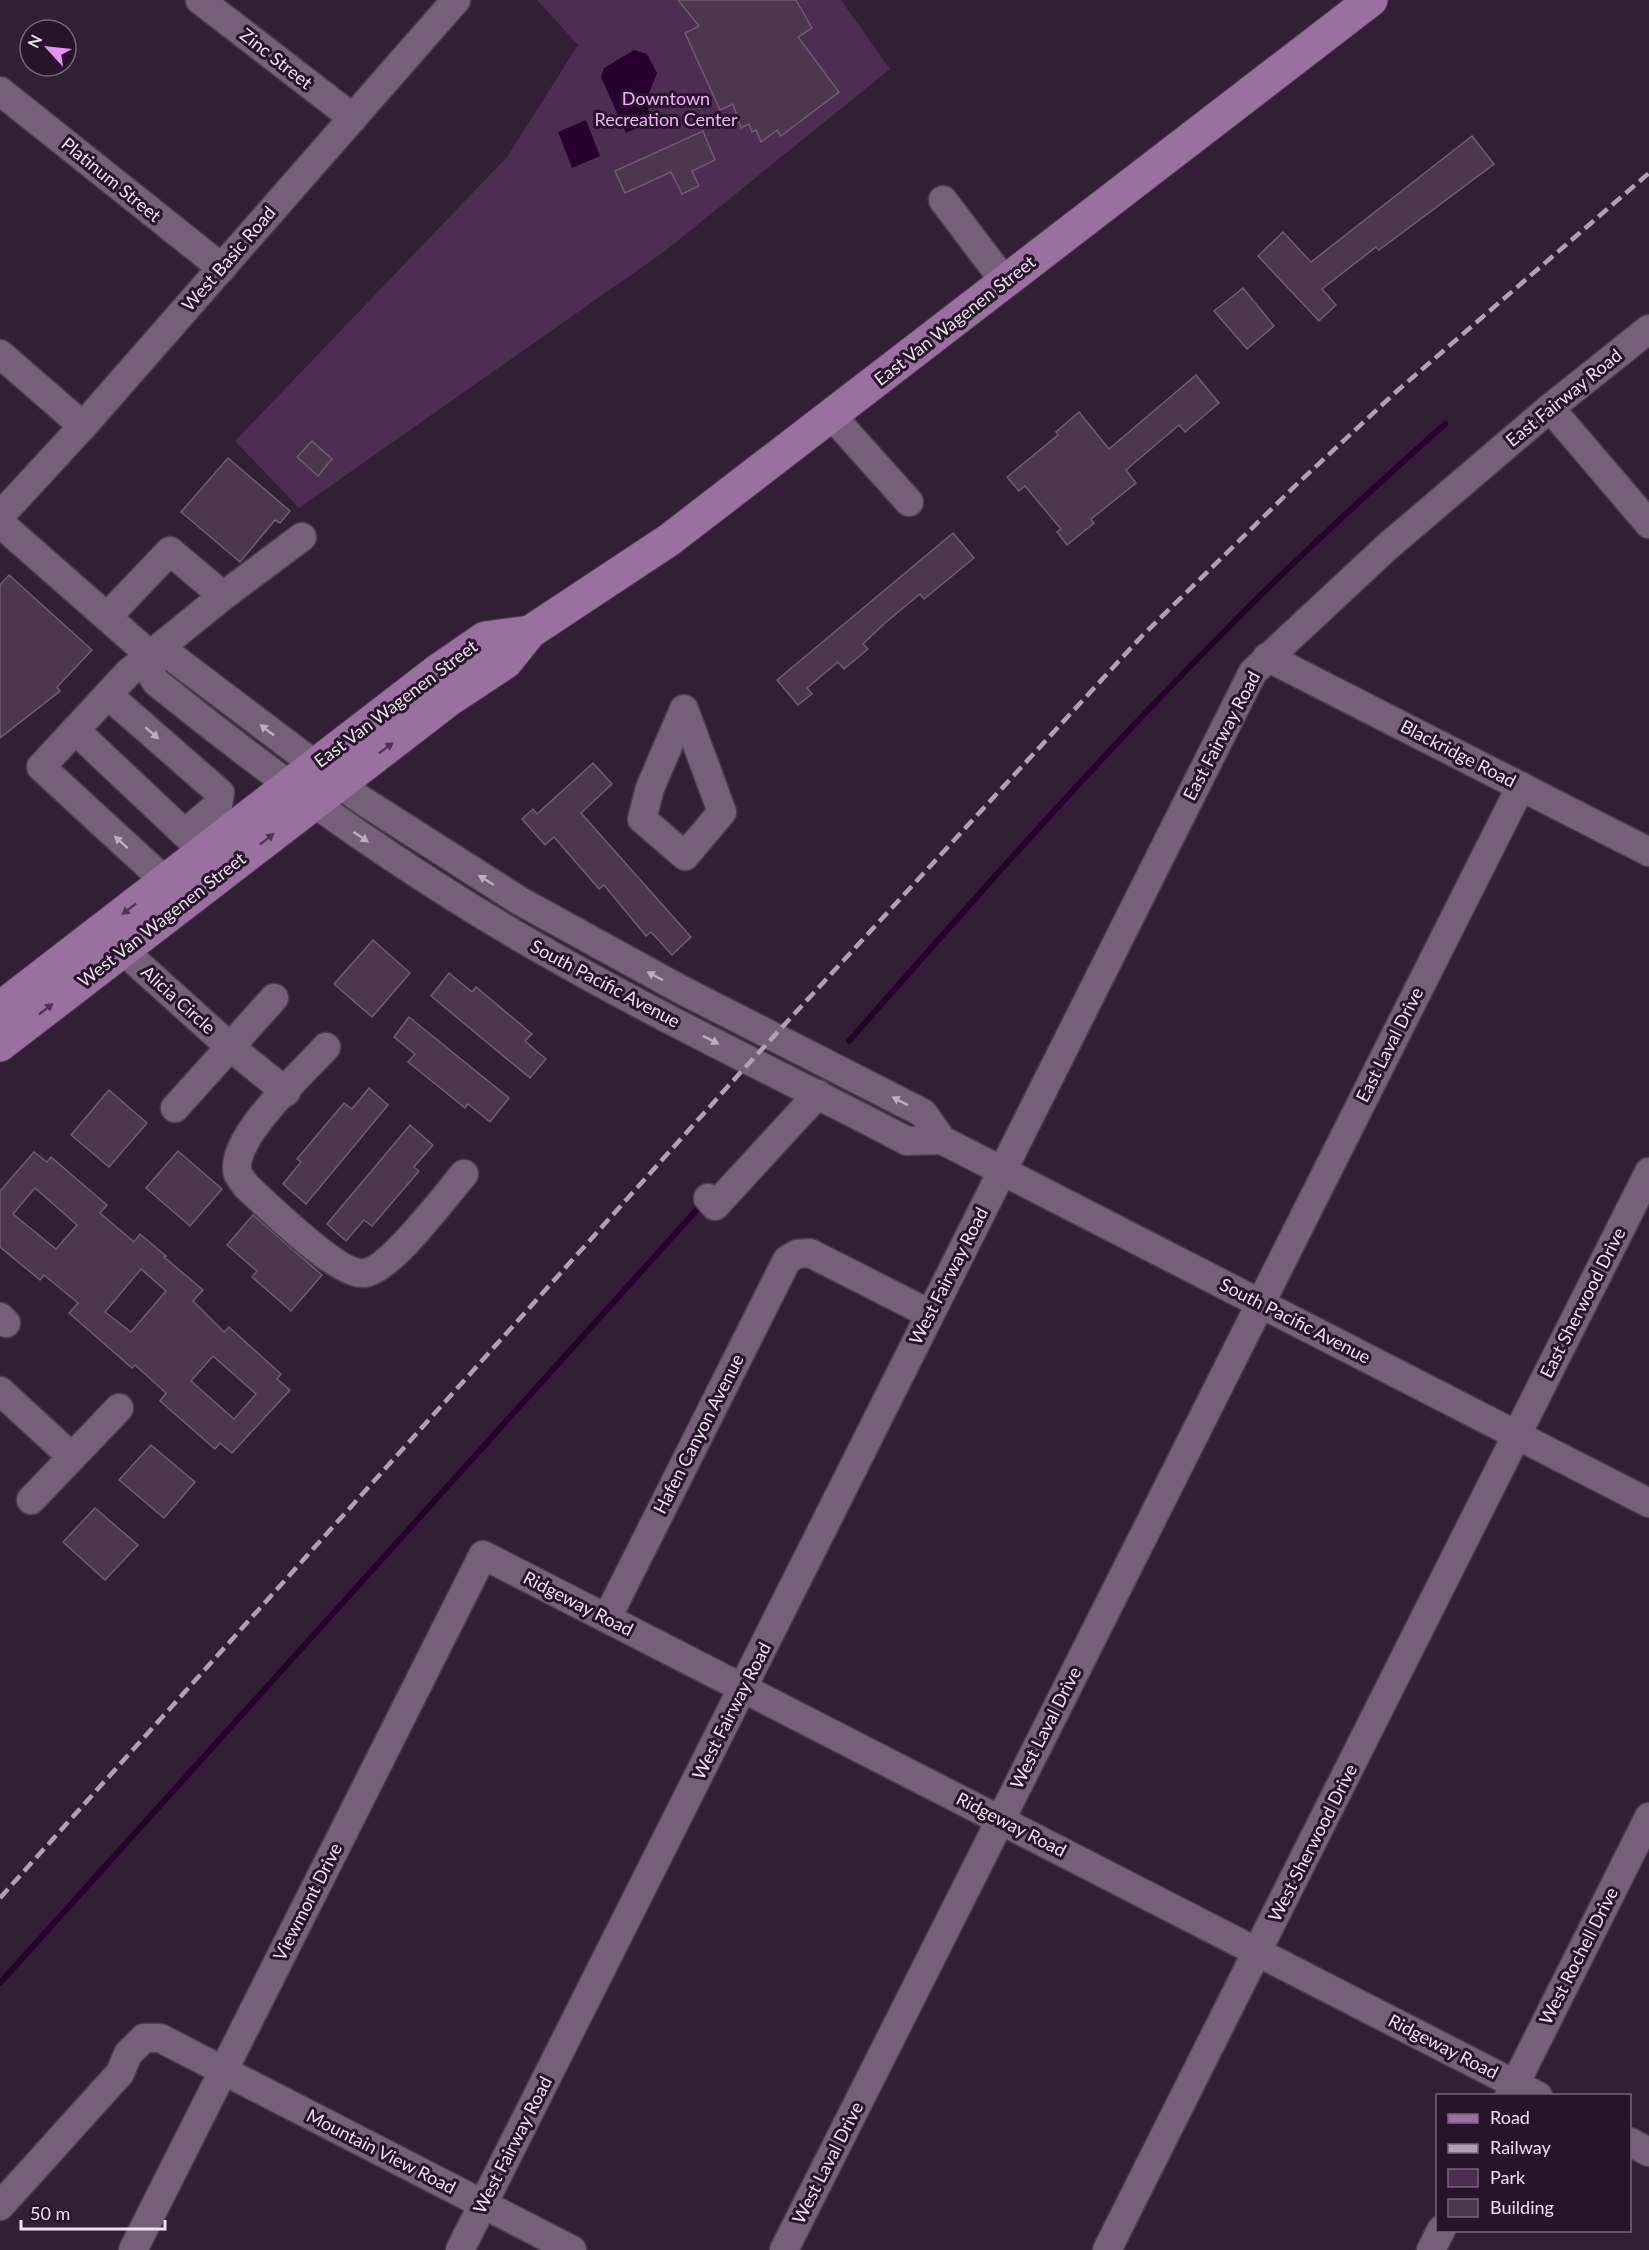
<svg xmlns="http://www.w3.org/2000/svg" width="1649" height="2250" viewBox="0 0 1649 2250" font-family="Lato,sans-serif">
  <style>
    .green { fill: #4d2d52 }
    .water { fill: #27002e }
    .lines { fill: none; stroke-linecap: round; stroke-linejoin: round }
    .stream { stroke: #27002e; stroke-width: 6 }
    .building { fill: #4c374f; stroke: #725b76; stroke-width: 1.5; fill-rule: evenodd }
    .minor-casing { stroke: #4c3b4f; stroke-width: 31 }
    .major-casing { stroke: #4c3b4f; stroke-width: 35 }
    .minor { stroke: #765f79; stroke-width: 28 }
    .major { stroke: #99709f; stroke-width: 33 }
    .rail { stroke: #b0a1b2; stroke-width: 4.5; stroke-dasharray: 12 6; stroke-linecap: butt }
    .oneway { fill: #beadc0 }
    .oneway2 { fill: #4f3454 }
    .labels { text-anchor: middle; stroke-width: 6; stroke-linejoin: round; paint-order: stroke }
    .street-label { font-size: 18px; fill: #eee1f0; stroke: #27142b }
    .park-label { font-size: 18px; fill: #f4afff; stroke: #27142b }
  </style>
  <rect width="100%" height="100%" fill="#321e35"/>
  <polygon class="green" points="537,0 841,0 890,69 665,251 299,508 235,441 507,157 578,45"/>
  <g class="water">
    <polygon points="634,50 647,54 657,73 646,101 652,121 626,133 601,77 604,68"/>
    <polygon points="586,120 600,156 572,168 558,132"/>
  </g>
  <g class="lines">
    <g class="stream">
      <path d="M849,1041C970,904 1091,766 1220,636C1292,562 1368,493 1445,424"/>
      <polyline points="0,1983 702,1204"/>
    </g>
  </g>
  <g class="building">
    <polygon points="678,0 796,0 812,28 798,37 839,92 781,136 777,130 761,142 756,130 752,132 749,124 741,128 733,104 720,110 685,33 699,26"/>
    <polygon points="703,131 715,160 692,171 699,186 682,194 671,172 625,193 615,171"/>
    <polygon points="1472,136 1494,164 1379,250 1376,247 1322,289 1336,305 1319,321 1258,256 1283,232 1311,262"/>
    <polygon points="1243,288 1274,326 1247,349 1214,311"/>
    <polygon points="1196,375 1219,403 1185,432 1179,425 1126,470 1136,483 1091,519 1094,523 1067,545 1057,532 1061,529 1025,486 1019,491 1007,477 1058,435 1056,432 1079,412 1109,449"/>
    <polygon points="312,441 332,459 318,476 297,457"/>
    <polygon points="228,458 290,511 280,523 275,520 240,562 181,512"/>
    <polygon points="953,533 974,558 924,599 920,594 885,623 863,644 868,649 844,669 838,662 807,688 812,694 798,705 777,680"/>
    <polygon points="9,575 92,650 57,687 60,691 0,738 0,585"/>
    <polygon points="593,763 612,784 581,813 691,937 672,955 651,932 646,936 604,885 599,889 554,837 545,845 522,819 533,809 537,814"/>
    <polygon points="373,940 410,973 372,1017 334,984"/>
    <polygon points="449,973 472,992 476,987 532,1034 525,1041 546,1059 530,1078 431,996"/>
    <polygon points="409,1017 509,1098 490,1122 468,1104 465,1108 408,1062 415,1054 394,1037"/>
    <polygon points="369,1088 388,1105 306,1204 283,1184 301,1162 297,1159 344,1103 352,1109"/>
    <polygon points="109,1090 147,1123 109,1167 71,1135"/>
    <polygon points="410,1125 433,1145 414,1167 419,1171 372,1226 364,1220 346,1241 327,1224"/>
    <polygon points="178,1151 222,1189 190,1226 146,1188"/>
    <path d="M34,1152L47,1162L51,1157L107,1205L100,1213L134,1242L140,1234L166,1256L164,1257L203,1290L193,1301L224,1332L229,1327L281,1374L277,1379L290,1390L232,1453L220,1443L215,1449L160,1401L166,1393L135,1365L132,1368L69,1313L78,1303L44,1275L40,1280L0,1247V1191ZM35,1188L77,1225L56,1249L13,1214ZM141,1269L166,1291L131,1332L105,1312ZM213,1356L256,1394L234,1419L191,1381Z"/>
    <polygon points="253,1215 322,1275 291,1311 252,1277 257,1271 227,1245"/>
    <polygon points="151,1445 195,1482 164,1518 119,1480"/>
    <polygon points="95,1508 138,1545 105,1580 63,1542"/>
  </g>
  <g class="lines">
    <g class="minor-casing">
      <g id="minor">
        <polyline points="200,0 353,118"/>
        <polyline points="0,91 222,268"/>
        <polyline points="943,200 1005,282"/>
        <polyline points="0,354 83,426"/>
        <polyline points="1550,408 1649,524"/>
        <polyline points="832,416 909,502"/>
        <polyline points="0,516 83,426 456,0"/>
        <polyline points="0,523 149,654 171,656 360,799 520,901 680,989 923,1113 942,1140 1649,1503"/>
        <polyline points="107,617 170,551 223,596 302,537"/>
        <path d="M149,654L148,669L156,682C283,785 415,879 558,959C672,1024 791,1080 907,1141L942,1140"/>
        <polyline points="1267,657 1649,852"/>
        <polyline points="108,695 220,793 218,805 185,833"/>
        <polygon points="684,709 722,812 685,856 642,819 650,788"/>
        <polyline points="75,730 198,846"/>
        <polyline points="165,881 41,767 128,673 223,596"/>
        <polyline points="107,936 229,1046 286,1092"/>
        <path d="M326,1047C304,1072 227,1140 238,1174C240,1178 244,1183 246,1186C267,1205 338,1276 364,1273C390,1271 445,1196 464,1174"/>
        <polyline points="175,1108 274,998"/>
        <polyline points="708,1198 715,1206 818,1094"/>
        <polyline points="0,1317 6,1323"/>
        <polyline points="0,1391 72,1457"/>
        <polyline points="31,1500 119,1408"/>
        <polyline points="607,1618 787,1260 797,1254 810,1253 930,1314"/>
        <polyline points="1509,2096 1649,1817"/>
        <polyline points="1630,2142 1649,2152"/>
        <polyline points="0,2206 120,2073 128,2054 144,2038 160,2038 572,2250"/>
        <polyline points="133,2250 483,1555 1538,2096"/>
        <polyline points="460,2250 1253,672 1387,547 1550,408 1649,329"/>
        <polyline points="784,2250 1521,786"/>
        <polyline points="1107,2250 1649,1172"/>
        <polyline points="1431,2250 1441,2230"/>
      </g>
    </g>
    <g class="major-casing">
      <g id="major">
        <polyline points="0,1008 437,671 485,638 530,632"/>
        <polyline points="0,1045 450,699 506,662 530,632 669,540 1371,0"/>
      </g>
    </g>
    <use href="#minor" class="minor"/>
    <use href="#major" class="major"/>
    <polyline class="rail" points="0,1898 740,1073 1142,636 1297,484 1397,391 1649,173"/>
  </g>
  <defs><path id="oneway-solid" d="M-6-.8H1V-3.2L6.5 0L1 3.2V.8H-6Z" transform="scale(1.5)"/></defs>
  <g class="oneway">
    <use href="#oneway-solid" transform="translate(267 730) rotate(-142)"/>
    <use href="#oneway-solid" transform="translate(152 733) rotate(41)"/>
    <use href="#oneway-solid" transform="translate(361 837) rotate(34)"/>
    <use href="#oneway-solid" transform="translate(121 842) rotate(-138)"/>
    <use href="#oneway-solid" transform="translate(486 880) rotate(-148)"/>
    <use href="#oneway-solid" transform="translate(655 976) rotate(-152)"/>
    <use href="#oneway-solid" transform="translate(711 1040) rotate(27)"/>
    <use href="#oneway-solid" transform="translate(900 1101) rotate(-153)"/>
  </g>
  <g class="oneway2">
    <use href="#oneway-solid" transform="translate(386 748) rotate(-37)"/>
    <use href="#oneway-solid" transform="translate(267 839) rotate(-38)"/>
    <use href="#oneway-solid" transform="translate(129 909) rotate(142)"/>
    <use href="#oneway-solid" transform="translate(46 1009) rotate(-38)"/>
  </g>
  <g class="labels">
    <g class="street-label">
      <text transform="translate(276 59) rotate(38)" y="6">Zinc Street</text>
      <text transform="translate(111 180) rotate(39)" y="6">Platinum Street</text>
      <text transform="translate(229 259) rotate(-49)" y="6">West Basic Road</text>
      <text transform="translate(955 321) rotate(-38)" y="6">East Van Wagenen Street</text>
      <text transform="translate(1564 398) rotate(-39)" y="6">East Fairway Road</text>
      <text transform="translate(396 704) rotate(-37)" y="6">East Van Wagenen Street</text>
      <text transform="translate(1222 736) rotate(-62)" y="6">East Fairway Road</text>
      <text transform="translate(1458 754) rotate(27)" y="6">Blackridge Road</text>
      <text transform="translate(162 920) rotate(-38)" y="6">West Van Wagenen Street</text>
      <text transform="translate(605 984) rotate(28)" y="6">South Pacific Avenue</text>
      <text transform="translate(178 1000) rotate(42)" y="6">Alicia Circle</text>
      <text transform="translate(1390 1045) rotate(-63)" y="6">East Laval Drive</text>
      <text transform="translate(949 1276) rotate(-63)" y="6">West Fairway Road</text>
      <text transform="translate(1583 1303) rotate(-63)" y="6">East Sherwood Drive</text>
      <text transform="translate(1295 1321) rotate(27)" y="6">South Pacific Avenue</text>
      <text transform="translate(699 1434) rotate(-63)" y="6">Hafen Canyon Avenue</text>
      <text transform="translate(578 1604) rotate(27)" y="6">Ridgeway Road</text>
      <text transform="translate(732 1711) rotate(-63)" y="6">West Fairway Road</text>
      <text transform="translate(1046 1728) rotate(-63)" y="6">West Laval Drive</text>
      <text transform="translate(1011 1825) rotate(27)" y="6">Ridgeway Road</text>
      <text transform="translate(1313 1843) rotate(-63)" y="6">West Sherwood Drive</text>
      <text transform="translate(308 1902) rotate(-63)" y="6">Viewmont Drive</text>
      <text transform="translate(1579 1956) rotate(-63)" y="6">West Rochell Drive</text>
      <text transform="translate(1443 2047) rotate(27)" y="6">Ridgeway Road</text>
      <text transform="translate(513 2145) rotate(-63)" y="6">West Fairway Road</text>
      <text transform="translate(381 2152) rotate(27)" y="6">Mountain View Road</text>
      <text transform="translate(828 2163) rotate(-63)" y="6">West Laval Drive</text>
    </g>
    <g class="park-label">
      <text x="666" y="105">Downtown<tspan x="666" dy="21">Recreation Center</tspan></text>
    </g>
  </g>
  <rect x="1436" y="2094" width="195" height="138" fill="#27142b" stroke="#77667a" stroke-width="1.5"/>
  <rect x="1448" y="2114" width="30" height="9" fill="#99709f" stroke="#77667a" stroke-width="1.5"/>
  <text x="1490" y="2124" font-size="18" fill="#eee1f0">Road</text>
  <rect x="1448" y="2144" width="30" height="9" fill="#b0a1b2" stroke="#77667a" stroke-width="1.5"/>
  <text x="1490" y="2154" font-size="18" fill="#eee1f0">Railway</text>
  <rect x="1448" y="2169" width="30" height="18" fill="#4d2d52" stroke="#77667a" stroke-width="1.5"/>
  <text x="1490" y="2184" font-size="18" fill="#eee1f0">Park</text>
  <rect x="1448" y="2199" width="30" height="18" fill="#4c374f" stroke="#77667a" stroke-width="1.5"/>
  <text x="1490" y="2214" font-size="18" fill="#eee1f0">Building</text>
  <g transform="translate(48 48) rotate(297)"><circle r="28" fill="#27142b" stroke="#77667a" stroke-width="1.5"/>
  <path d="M0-4.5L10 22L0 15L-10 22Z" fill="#eb8dfb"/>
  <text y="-9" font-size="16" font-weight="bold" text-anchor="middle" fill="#eee1f0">N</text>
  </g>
  <path d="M21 2220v9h144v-9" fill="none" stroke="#eee1f0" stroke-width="3"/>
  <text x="30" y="2220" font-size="18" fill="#eee1f0" stroke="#27142b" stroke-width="4.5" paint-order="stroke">50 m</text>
</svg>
